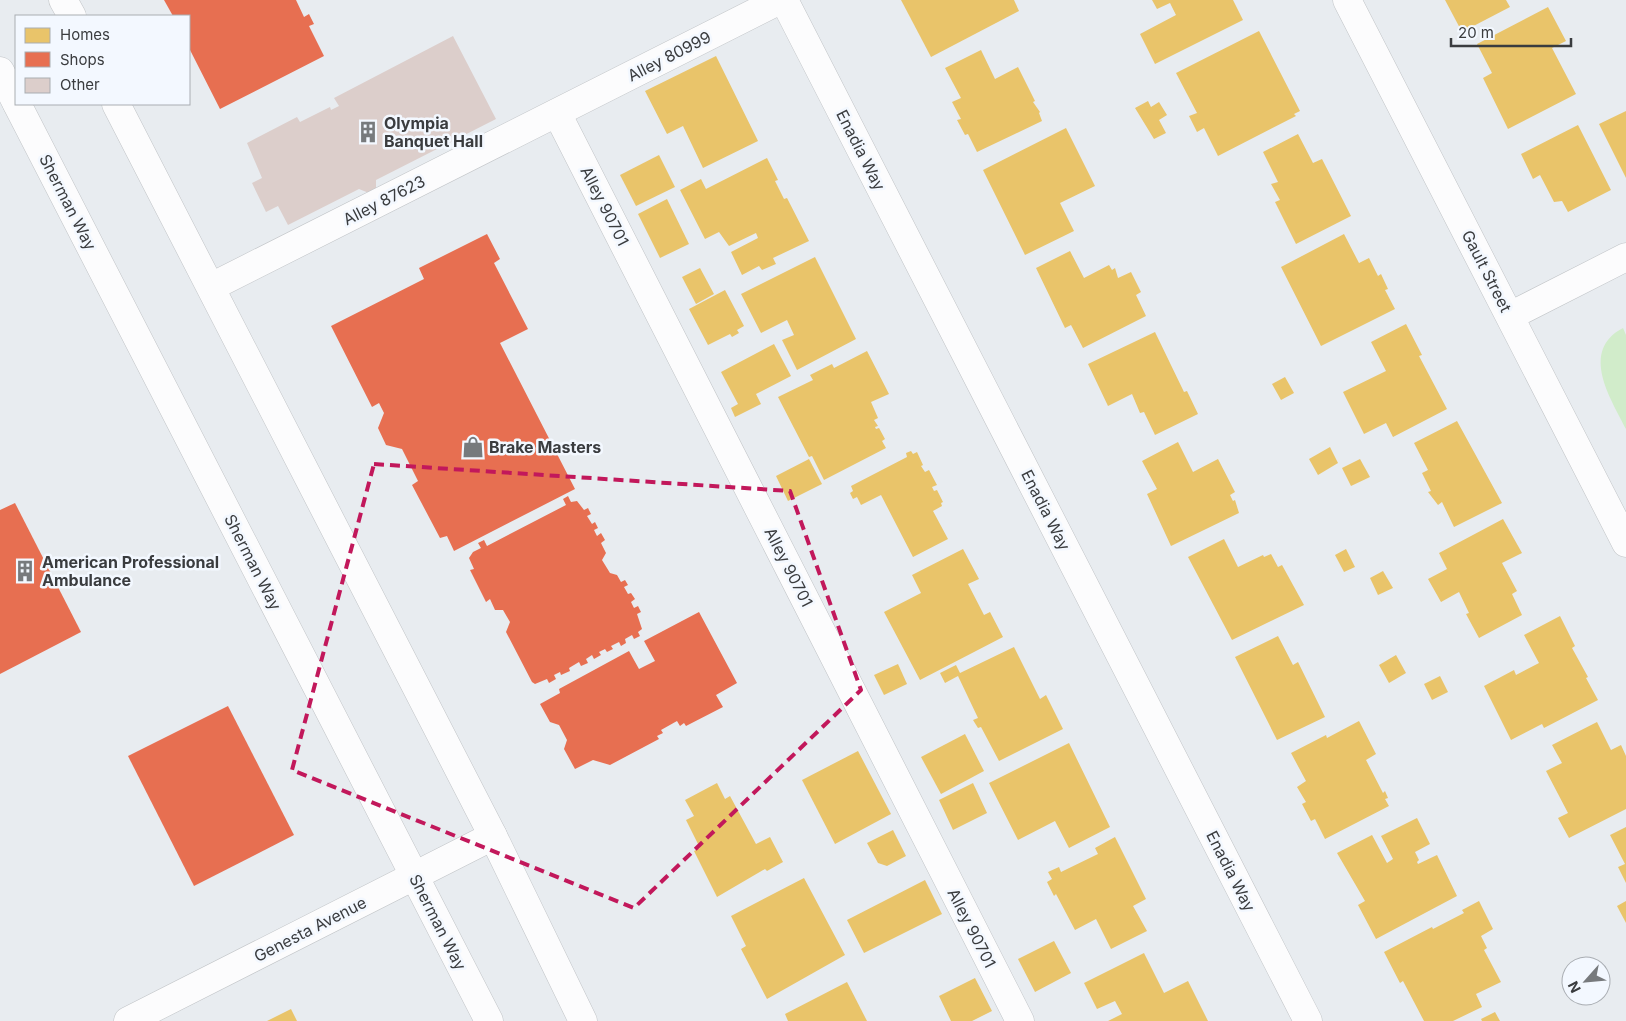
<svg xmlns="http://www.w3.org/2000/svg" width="1626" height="1021" viewBox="0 0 1626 1021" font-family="Inter,sans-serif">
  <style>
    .grass { fill: #d1ecca }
    .homes { fill: #e9c46a }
    .shops { fill: #e76f51 }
    .building { fill: #dccecb }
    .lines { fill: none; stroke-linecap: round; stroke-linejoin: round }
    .minor-casing { stroke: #c1c4c7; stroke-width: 29 }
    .major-casing { stroke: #c1c4c7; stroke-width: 29 }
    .minor { stroke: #fcfcfd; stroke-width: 28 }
    .major { stroke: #fcfcfd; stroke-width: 28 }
    .marked { fill: none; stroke: #c2185b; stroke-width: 4; stroke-dasharray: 10 6; stroke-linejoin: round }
    .labels { text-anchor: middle; stroke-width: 5; stroke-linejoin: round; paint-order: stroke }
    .street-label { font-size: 16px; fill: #3a3c3f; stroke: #f3f8ff }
    .poi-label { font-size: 16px; font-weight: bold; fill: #3a3c3f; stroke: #f3f8ff; text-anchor: start }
  </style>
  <rect width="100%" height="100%" fill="#e8ecf0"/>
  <path class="grass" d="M1623,328L1626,335V429C1611,399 1579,351 1623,328Z"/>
  <g class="homes">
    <polygon points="901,0 1014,0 1019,11 931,57"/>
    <polygon points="1152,0 1233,0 1243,20 1155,64 1140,34 1176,15 1170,3 1157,9"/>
    <polygon points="1445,0 1506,0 1510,7 1462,32"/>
    <polygon points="1548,7 1566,41 1552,48 1576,94 1508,129 1483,78 1492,73 1477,44"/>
    <polygon points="1259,31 1300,111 1294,114 1296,116 1218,156 1204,128 1197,132 1189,116 1197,113 1176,73"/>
    <polygon points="981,50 995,79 1018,67 1035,101 1033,102 1040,112 1039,113 1042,121 977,152 968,134 965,135 957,120 961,119 952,102 961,98 945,68"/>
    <polygon points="716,56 758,141 703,168 683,126 667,134 645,91"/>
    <polygon points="1148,101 1151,107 1159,102 1167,115 1159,120 1166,133 1154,139 1135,108"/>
    <polygon points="1626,111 1626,178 1599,124"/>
    <polygon points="1578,125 1611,190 1568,212 1562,201 1554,202 1540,175 1533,179 1521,154"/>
    <polygon points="1066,128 1095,186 1060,203 1074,231 1025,255 983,170"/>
    <polygon points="1298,134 1313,163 1322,159 1351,216 1296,244 1275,202 1280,200 1271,184 1278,182 1263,152"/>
    <polygon points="659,155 675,187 636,206 620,175"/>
    <polygon points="767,158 778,180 775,181 784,199 787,198 809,241 773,258 776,264 762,270 759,266 742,275 731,252 758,238 756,233 729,246 719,232 705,239 680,190 701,179 706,189"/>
    <polygon points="667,199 689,244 660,258 638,214"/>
    <polygon points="1344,234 1359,263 1369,258 1378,276 1381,274 1388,289 1385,290 1395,309 1321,346 1281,267"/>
    <polygon points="1070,251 1084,278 1109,265 1112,270 1115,268 1118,278 1131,272 1141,292 1136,295 1146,316 1083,348 1071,325 1065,328 1036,268"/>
    <polygon points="815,257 856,339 797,370 782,340 794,335 787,320 761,333 741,294"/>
    <polygon points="700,268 714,294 696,304 682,277"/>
    <polygon points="725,290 744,326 737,330 739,333 732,337 730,334 708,345 689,309"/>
    <polygon points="1406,324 1422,355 1419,356 1447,409 1393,437 1386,423 1364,434 1343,392 1386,371 1371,342"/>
    <polygon points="1155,332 1184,392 1187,391 1198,414 1155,435 1144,412 1140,413 1132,394 1108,406 1088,364"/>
    <polygon points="774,344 791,376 756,394 761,404 735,417 731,408 738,404 721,372"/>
    <polygon points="867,351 889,394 871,402 878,418 874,420 878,426 875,427 876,429 879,428 885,439 882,441 886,448 824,480 812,456 809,457 778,397 813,380 810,375 832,364 834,368"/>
    <polygon points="1285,377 1294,393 1281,400 1272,384"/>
    <polygon points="1457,421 1502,503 1454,527 1442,502 1438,505 1428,492 1431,491 1422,473 1428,470 1414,443"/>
    <polygon points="1178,442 1193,472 1218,459 1235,492 1230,495 1233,501 1235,500 1239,513 1171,546 1147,494 1157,489 1142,461"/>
    <polygon points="1330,447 1338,463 1318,475 1309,459"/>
    <polygon points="911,451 913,454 917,452 923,465 921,466 925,472 929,470 937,485 932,487 934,491 937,490 943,502 941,503 942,506 933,511 948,539 913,557 881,495 861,505 857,497 853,499 850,493 853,491 851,486 907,457 906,453"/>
    <polygon points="809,459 822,484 788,501 776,476"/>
    <polygon points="1360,459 1370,477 1351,486 1342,468"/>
    <polygon points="1503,519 1522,553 1502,563 1517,591 1512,594 1522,615 1479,638 1466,614 1469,613 1459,592 1441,602 1428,579 1447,569 1439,553"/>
    <polygon points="1224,539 1238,567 1263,555 1264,557 1271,554 1278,567 1282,565 1304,605 1232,640 1188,557"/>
    <polygon points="963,549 979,579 968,584 984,615 990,612 1003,637 920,680 884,612 921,593 912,575"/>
    <polygon points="1346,549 1355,567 1344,572 1335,555"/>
    <polygon points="1383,571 1393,588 1378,595 1370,578"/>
    <polygon points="1560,616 1575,646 1572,648 1588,677 1586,678 1598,700 1544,728 1542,724 1511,740 1484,686 1514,670 1516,675 1539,663 1524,635"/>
    <polygon points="1278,636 1293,665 1298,662 1325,717 1277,740 1235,657"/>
    <polygon points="1014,647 1040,699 1046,695 1063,729 999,761 981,727 978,728 973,720 978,718 958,676 945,683 940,673 956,665 960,673"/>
    <polygon points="1396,655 1406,673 1389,683 1379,665"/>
    <polygon points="898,664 907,684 884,695 874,675"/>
    <polygon points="1440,676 1448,692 1432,700 1424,684"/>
    <polygon points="1359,721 1376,754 1366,760 1383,793 1385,791 1388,798 1385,799 1389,806 1325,839 1315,819 1311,821 1302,804 1306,802 1297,787 1306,781 1291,753 1326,735 1327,738"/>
    <polygon points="1597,722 1611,750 1621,745 1626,756 1626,809 1569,838 1558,818 1568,813 1546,771 1562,763 1552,745"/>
    <polygon points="965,734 984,771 941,794 921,757"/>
    <polygon points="1069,743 1110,827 1069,848 1055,821 1018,840 989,783"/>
    <polygon points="858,751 891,814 835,844 802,780"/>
    <polygon points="717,783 725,799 730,796 756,844 770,837 783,862 767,871 765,869 717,897 694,851 700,848 686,820 694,816 685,800"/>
    <polygon points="973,783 987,813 953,830 939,800"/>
    <polygon points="1417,818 1430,844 1415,852 1419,860 1417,862 1418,864 1437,855 1457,896 1376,939 1358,905 1365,901 1337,853 1372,835 1387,863 1393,859 1381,836"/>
    <polygon points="1626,827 1626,883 1618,867 1625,864 1610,835"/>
    <polygon points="893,830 906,856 887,866 878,863 867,843"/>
    <polygon points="1115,837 1146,899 1133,906 1147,931 1111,949 1096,919 1075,930 1056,894 1054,896 1047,882 1052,879 1048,872 1059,867 1061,872 1098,854 1095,848"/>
    <polygon points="804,878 845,955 767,999 741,949 746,946 731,916"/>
    <polygon points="925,880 942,914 864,953 847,920"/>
    <polygon points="1479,901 1493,929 1481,936 1487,948 1484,950 1501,982 1476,994 1482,1007 1453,1021 1424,1021 1403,981 1400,983 1384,952 1432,927 1433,929 1464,913 1462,910"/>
    <polygon points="1626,901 1626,923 1617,906"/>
    <polygon points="1054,941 1071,973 1035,992 1018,959"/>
    <polygon points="1144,953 1164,993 1188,981 1208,1021 1108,1021 1122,1014 1115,1001 1097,1009 1084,983"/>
    <polygon points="975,978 992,1011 972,1021 951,1021 939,996"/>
    <polygon points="847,982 867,1021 788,1021 785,1014"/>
    <polygon points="291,1009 297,1021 267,1021"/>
    <polygon points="1495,1012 1500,1021 1482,1021 1481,1019"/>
  </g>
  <g class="shops">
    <polygon points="164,0 296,0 304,17 309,14 314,24 309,26 324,56 220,109 189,48 189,16 173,16"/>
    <polygon points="487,234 500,259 494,263 528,329 500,343 575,489 454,551 447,536 440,538 412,485 418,481 402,449 386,445 378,428 384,413 379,403 372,407 331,326 424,279 419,268"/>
    <polygon points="568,496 571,502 577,501 584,510 588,508 591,514 587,516 592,524 595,522 598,528 594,530 597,536 601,533 605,540 601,543 606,553 602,560 610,573 617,575 621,582 625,580 628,585 624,587 628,594 631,593 635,599 631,602 634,608 638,606 641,612 637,614 642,629 638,632 640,636 634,639 632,635 625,639 626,643 621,646 619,642 611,646 613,649 607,652 605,649 599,652 601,655 594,659 592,655 586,659 588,663 581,666 579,662 569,668 570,671 561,675 560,672 554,675 556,679 549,683 547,679 535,684 532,682 506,632 510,622 503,610 495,610 490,599 486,602 470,570 474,569 469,558 473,552 481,548 478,543 484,540 487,546 566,505 563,499"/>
    <polygon points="15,503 81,632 0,674 0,510"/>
    <polygon points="699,612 737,683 716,695 723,707 686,726 684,723 680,726 677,721 661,730 663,733 657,736 659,739 610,765 593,760 575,769 564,749 567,740 559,725 550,722 540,704 560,693 559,689 629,651 639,669 655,661 644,641"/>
    <polygon points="228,706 294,835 194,886 128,756"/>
  </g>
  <polygon class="building" points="453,36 496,119 376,180 376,190 369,193 359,189 288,225 278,206 266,212 252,183 262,178 247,143 297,117 300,122 330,107 331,110 339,106 334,98"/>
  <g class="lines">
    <g class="minor-casing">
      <g id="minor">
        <polyline points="784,0 1308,1021"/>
        <polyline points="1347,0 1626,543"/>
        <polyline points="557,113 1020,1021"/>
        <polyline points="211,287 780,0"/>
        <polyline points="1510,316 1626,257"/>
        <polyline points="128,1021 493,836"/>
      </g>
    </g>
    <g class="major-casing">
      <g id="major">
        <polyline points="63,0 72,16"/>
        <polyline points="0,71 16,102"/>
        <polyline points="17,104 489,1021"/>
        <polyline points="116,104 493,836 583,1021"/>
      </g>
    </g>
    <use href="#minor" class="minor"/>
    <use href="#major" class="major"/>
  </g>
  <path class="marked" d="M374,464L790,491L861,690L634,908L292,770Z"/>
  <defs>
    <g id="building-bare" transform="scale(1.725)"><path d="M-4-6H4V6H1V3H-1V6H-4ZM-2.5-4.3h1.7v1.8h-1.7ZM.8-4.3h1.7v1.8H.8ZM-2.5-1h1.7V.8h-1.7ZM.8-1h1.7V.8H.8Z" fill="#777a7d" stroke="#f3f8ff" stroke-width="2.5" paint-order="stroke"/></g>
    <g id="shop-bare" transform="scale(1.725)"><path d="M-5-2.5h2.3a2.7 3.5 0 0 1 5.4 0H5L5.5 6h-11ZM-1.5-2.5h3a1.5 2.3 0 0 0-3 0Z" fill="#777a7d" stroke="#f3f8ff" stroke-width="2.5" paint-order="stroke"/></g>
  </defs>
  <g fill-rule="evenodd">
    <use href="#building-bare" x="368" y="132"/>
    <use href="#shop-bare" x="473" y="447"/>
    <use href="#building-bare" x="25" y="571"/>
  </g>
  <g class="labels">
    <g class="street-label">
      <text transform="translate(669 56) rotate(-27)" y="6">Alley 80999</text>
      <text transform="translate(861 150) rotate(63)" y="6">Enadia Way</text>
      <text transform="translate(384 200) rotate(-27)" y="6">Alley 87623</text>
      <text transform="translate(68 202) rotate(63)" y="6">Sherman Way</text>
      <text transform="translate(605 206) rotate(63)" y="6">Alley 90701</text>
      <text transform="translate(1487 271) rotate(63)" y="6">Gault Street</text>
      <text transform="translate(1046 510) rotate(63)" y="6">Enadia Way</text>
      <text transform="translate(253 562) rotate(63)" y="6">Sherman Way</text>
      <text transform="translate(789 567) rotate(63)" y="6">Alley 90701</text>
      <text transform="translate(1231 871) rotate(63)" y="6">Enadia Way</text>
      <text transform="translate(438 922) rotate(63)" y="6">Sherman Way</text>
      <text transform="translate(972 928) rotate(63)" y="6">Alley 90701</text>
      <text transform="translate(310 929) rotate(-27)" y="6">Genesta Avenue</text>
    </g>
    <g class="poi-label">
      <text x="384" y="129">Olympia<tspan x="384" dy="18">Banquet Hall</tspan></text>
      <text x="489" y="453">Brake Masters</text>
      <text x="42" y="568">American Professional<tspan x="42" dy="18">Ambulance</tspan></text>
    </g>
  </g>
  <rect x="15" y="15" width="175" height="90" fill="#f3f8ff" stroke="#a9adb2"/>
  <rect x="25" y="28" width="25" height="15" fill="#e9c46a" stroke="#a9adb2"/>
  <text x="60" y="40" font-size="15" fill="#3a3c3f">Homes</text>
  <rect x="25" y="52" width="25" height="15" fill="#e76f51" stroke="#a9adb2"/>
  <text x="60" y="65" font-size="15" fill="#3a3c3f">Shops</text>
  <rect x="25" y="78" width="25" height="15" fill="#dccecb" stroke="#a9adb2"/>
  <text x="60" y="90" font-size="15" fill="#3a3c3f">Other</text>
  <g transform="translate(1586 981) rotate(243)"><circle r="24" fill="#f3f8ff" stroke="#a9adb2"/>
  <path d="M0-4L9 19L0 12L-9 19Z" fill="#777a7d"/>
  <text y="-8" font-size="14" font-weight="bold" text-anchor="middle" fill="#3a3c3f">N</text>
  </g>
  <path d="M1451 38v8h120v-8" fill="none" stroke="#3a3c3f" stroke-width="2.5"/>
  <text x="1458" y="38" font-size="15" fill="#3a3c3f" stroke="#f3f8ff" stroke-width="4" paint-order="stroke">20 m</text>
</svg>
